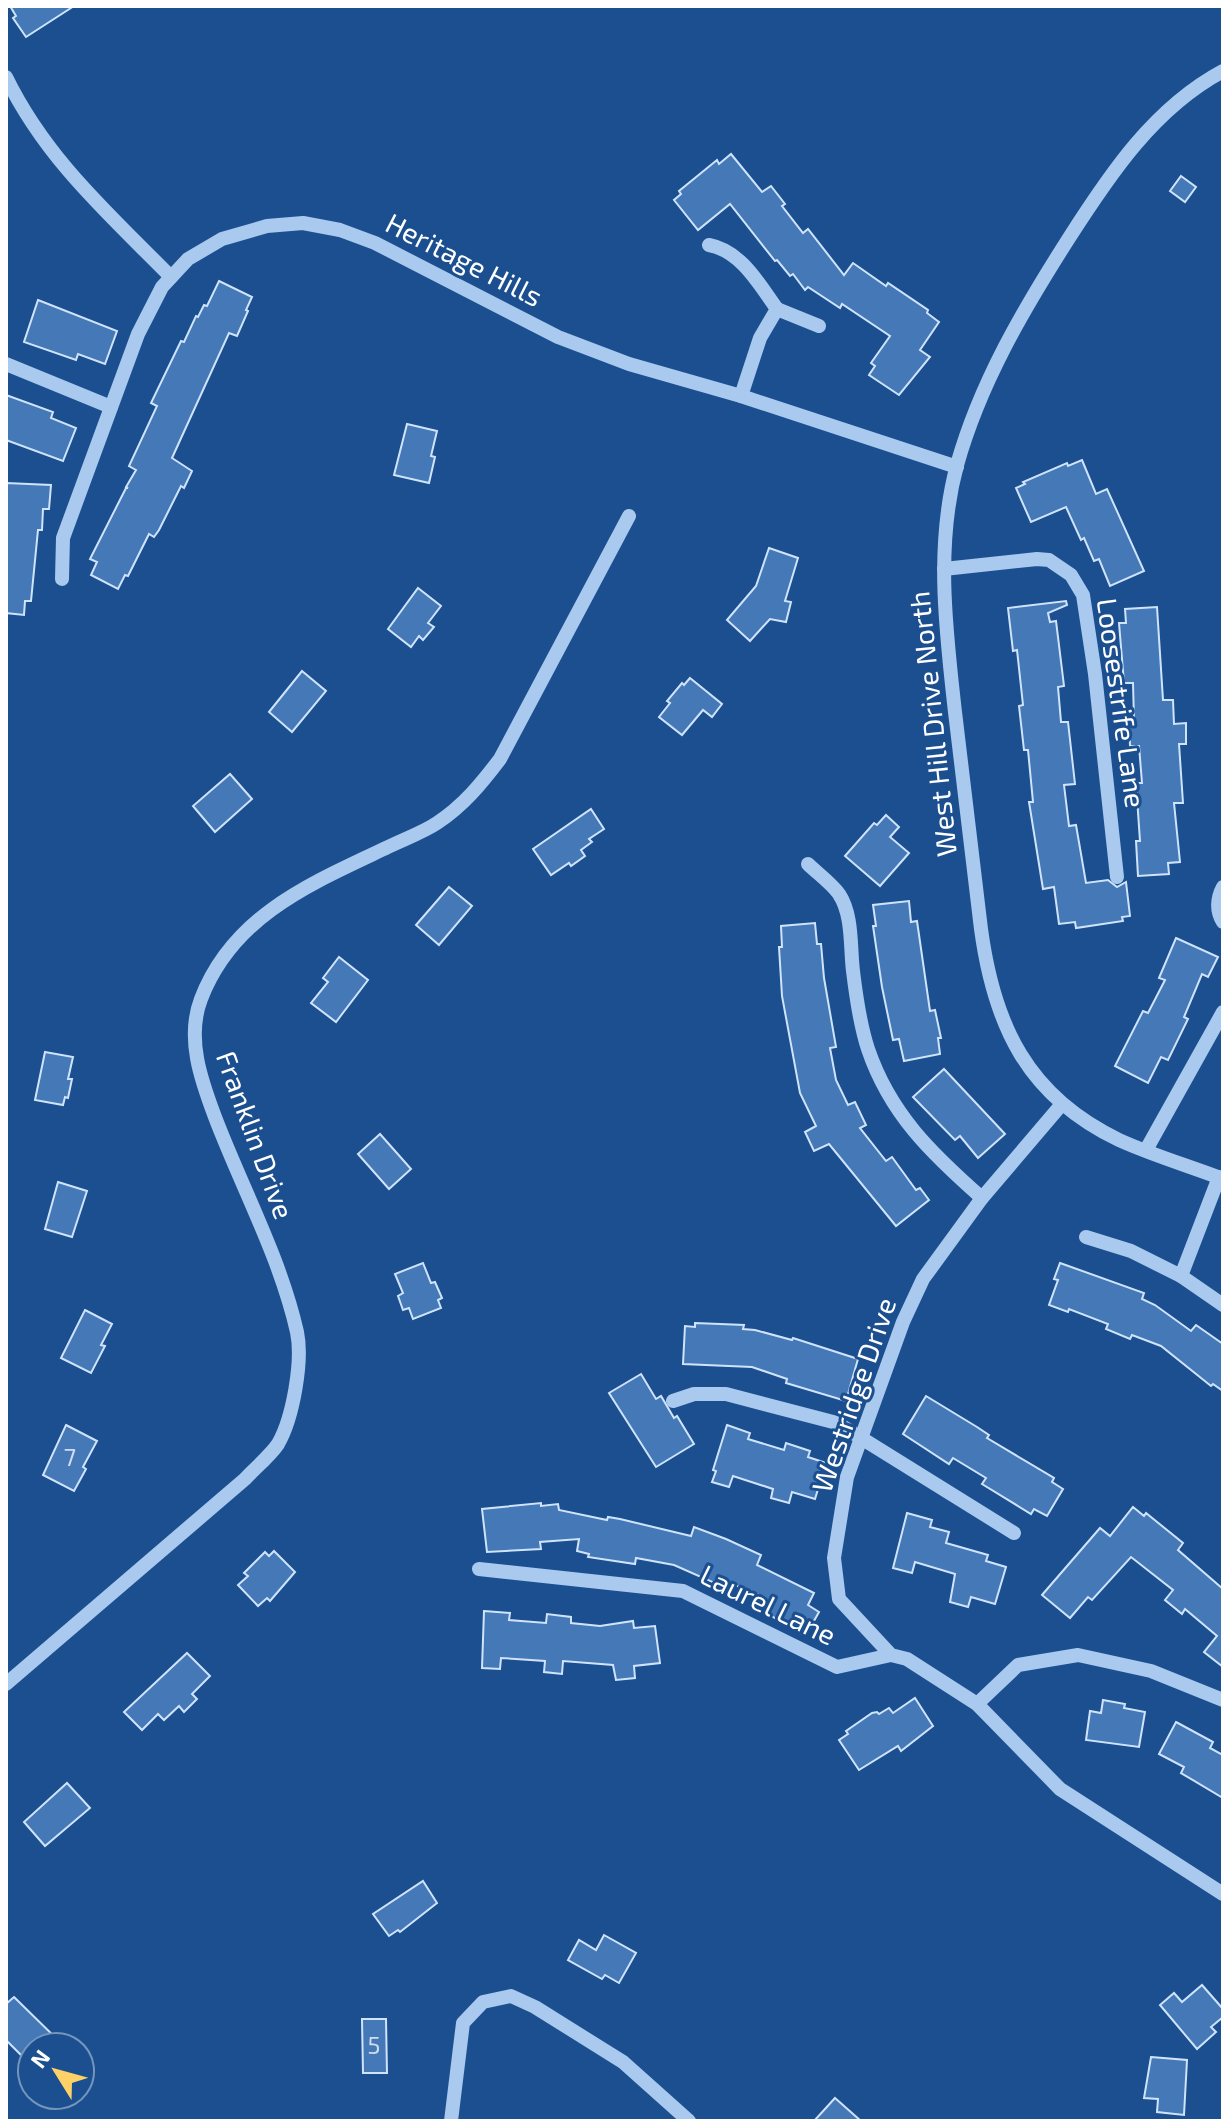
<svg xmlns="http://www.w3.org/2000/svg" width="1229" height="2127" viewBox="0 0 1229 2127" font-family="'Exo 2',sans-serif">
  <style>
    .building { fill: #4478b7; stroke: #cfe3fa; stroke-width: 2 }
    .lines { fill: none; stroke-linecap: round; stroke-linejoin: round }
    .minor { stroke: #a9c9ee; stroke-width: 14 }
    .labels { text-anchor: middle; stroke-width: 6; stroke-linejoin: round; paint-order: stroke }
    .number-label { font-size: 24px; fill: #d0dded }
    .street-label { font-size: 28px; fill: #fff; stroke: #1b4f8f }
  </style>
  <rect width="100%" height="100%" fill="#1b4f8f"/>
  <g class="building">
    <polygon points="10,6 74,6 26,37 13,18 16,16"/>
    <polygon points="731,154 762,192 771,186 785,204 782,206 803,233 808,229 844,275 853,263 886,286 888,283 928,310 927,313 939,322 920,350 930,357 899,395 869,375 875,366 871,363 890,336 842,304 840,308 808,287 805,290 793,274 790,276 777,260 775,261 730,204 698,230 674,200 681,194 679,191 717,160 719,164"/>
    <polygon points="1181,176 1196,187 1185,202 1170,191"/>
    <polygon points="219,281 252,297 246,310 248,311 237,336 229,333 172,458 192,471 184,488 181,486 159,530 154,537 149,534 128,576 125,575 118,589 91,575 97,562 90,559 126,488 128,488 126,487 136,470 129,466 157,406 151,403 181,341 184,342 196,316 198,317 204,305 207,306"/>
    <polygon points="38,300 117,331 105,364 78,354 76,360 24,342"/>
    <polygon points="6,395 53,412 51,418 76,428 63,461 6,440"/>
    <polygon points="407,424 437,431 431,456 435,457 429,483 394,475"/>
    <polygon points="1082,460 1096,494 1107,489 1144,571 1110,586 1099,559 1094,561 1084,538 1081,540 1066,507 1031,522 1016,488 1025,484 1023,482 1067,463 1068,466"/>
    <polygon points="6,483 51,485 49,509 43,509 42,530 38,530 31,601 25,601 24,615 6,613"/>
    <polygon points="769,548 798,558 785,601 791,602 786,622 770,619 750,641 727,620 756,586"/>
    <polygon points="418,588 441,606 428,623 434,627 423,640 419,636 411,647 388,629"/>
    <polygon points="1066,601 1067,605 1048,613 1050,622 1056,621 1064,686 1058,687 1061,722 1068,722 1075,784 1064,785 1069,826 1076,825 1086,883 1108,880 1117,887 1126,882 1130,916 1122,917 1123,921 1076,928 1075,922 1059,924 1054,887 1043,889 1029,802 1033,802 1028,750 1024,750 1019,706 1023,705 1017,650 1013,651 1008,608"/>
    <polygon points="1157,607 1163,700 1173,700 1174,724 1186,723 1186,744 1179,744 1183,803 1174,803 1180,862 1168,863 1169,874 1138,876 1136,841 1140,841 1136,783 1142,783 1139,746 1130,746 1129,720 1134,720 1133,683 1124,683 1119,623 1126,623 1125,609"/>
    <polygon points="302,671 326,691 292,732 269,712"/>
    <polygon points="690,678 722,704 712,717 703,710 682,735 659,717 670,703 667,701 682,683 684,685"/>
    <polygon points="230,774 252,799 215,832 193,806"/>
    <polygon points="591,809 604,829 589,839 592,842 581,850 585,856 571,866 569,863 551,875 533,849"/>
    <polygon points="886,815 899,827 890,837 909,853 880,886 845,856 874,823 877,825"/>
    <polygon points="449,887 472,906 439,945 416,925"/>
    <polygon points="909,901 911,922 917,921 930,1011 935,1010 941,1038 938,1038 940,1054 904,1061 899,1039 893,1040 882,987 873,926 876,926 873,905"/>
    <polygon points="815,923 817,944 821,944 824,978 836,1047 830,1048 836,1080 848,1105 855,1102 866,1125 860,1128 886,1161 892,1157 916,1190 920,1188 929,1200 896,1226 829,1144 814,1151 805,1132 816,1126 800,1093 782,996 779,947 782,947 781,926"/>
    <polygon points="1176,938 1218,957 1208,977 1202,974 1184,1017 1188,1019 1168,1060 1161,1057 1148,1083 1115,1066 1143,1011 1148,1013 1165,980 1159,978"/>
    <polygon points="339,957 368,980 336,1022 311,1003 328,982 323,978"/>
    <polygon points="45,1052 73,1057 68,1079 72,1079 68,1098 65,1097 63,1105 35,1100"/>
    <polygon points="944,1069 1005,1134 978,1158 960,1136 955,1140 913,1097"/>
    <polygon points="380,1134 411,1169 389,1189 358,1154"/>
    <polygon points="58,1182 87,1191 72,1237 45,1229"/>
    <polygon points="423,1263 431,1283 435,1282 442,1298 438,1300 441,1308 413,1319 409,1308 403,1310 398,1296 403,1293 395,1274"/>
    <polygon points="1060,1263 1144,1293 1142,1299 1155,1305 1191,1331 1196,1325 1223,1344 1223,1391 1213,1384 1211,1386 1161,1346 1132,1335 1130,1339 1106,1329 1108,1324 1069,1309 1068,1312 1049,1305 1058,1280 1054,1279"/>
    <polygon points="85,1310 112,1324 101,1345 105,1346 91,1373 61,1358"/>
    <polygon points="695,1323 744,1325 743,1329 755,1330 792,1340 793,1338 858,1359 846,1401 786,1383 787,1379 752,1367 683,1364 685,1326 695,1327"/>
    <polygon points="641,1374 656,1399 661,1396 674,1418 677,1416 694,1444 656,1467 609,1393"/>
    <polygon points="926,1396 977,1427 989,1435 987,1438 1054,1478 1052,1482 1063,1489 1047,1516 1034,1509 1031,1514 982,1484 986,1478 953,1458 949,1464 903,1434"/>
    <polygon points="66,1425 97,1441 83,1467 86,1469 74,1491 43,1475"/>
    <polygon points="727,1425 750,1433 748,1439 784,1450 786,1443 810,1451 808,1457 826,1463 815,1499 792,1492 789,1503 771,1498 773,1489 733,1476 729,1487 712,1482 716,1471 713,1470"/>
    <polygon points="541,1503 541,1506 558,1504 559,1510 607,1520 608,1517 620,1519 691,1536 694,1527 726,1539 761,1555 757,1565 814,1593 808,1605 819,1612 806,1635 803,1635 758,1608 764,1597 730,1583 728,1589 674,1565 636,1558 635,1564 588,1557 589,1554 577,1551 579,1539 540,1542 541,1549 487,1552 482,1509"/>
    <polygon points="1133,1507 1144,1516 1146,1513 1183,1543 1178,1550 1223,1589 1223,1667 1204,1652 1217,1636 1185,1609 1182,1614 1165,1600 1173,1590 1131,1557 1092,1600 1088,1597 1070,1618 1042,1595 1100,1528 1110,1536"/>
    <polygon points="907,1513 932,1520 930,1527 949,1532 946,1543 988,1555 986,1561 1006,1567 995,1604 971,1597 968,1607 950,1602 955,1574 915,1562 912,1573 893,1568"/>
    <polygon points="274,1551 295,1572 270,1601 267,1598 258,1606 238,1585 248,1576 244,1573 265,1552 269,1556"/>
    <polygon points="484,1611 510,1613 509,1620 546,1623 547,1614 571,1617 571,1623 600,1626 633,1621 634,1628 655,1626 660,1663 634,1666 635,1678 616,1680 613,1665 563,1661 562,1674 544,1672 545,1661 501,1658 500,1669 482,1668"/>
    <polygon points="187,1653 210,1676 192,1694 197,1699 184,1712 179,1706 164,1720 158,1714 142,1730 124,1712"/>
    <polygon points="915,1698 933,1726 901,1751 898,1746 859,1770 839,1740 848,1734 846,1731 872,1713 877,1712 879,1714 889,1708 893,1713"/>
    <polygon points="1103,1700 1125,1704 1124,1708 1145,1712 1139,1747 1086,1740 1090,1711 1101,1713"/>
    <polygon points="1176,1722 1213,1742 1210,1748 1223,1755 1223,1798 1181,1773 1184,1767 1159,1754"/>
    <polygon points="67,1783 90,1808 45,1846 24,1822"/>
    <polygon points="423,1881 437,1903 400,1932 398,1930 389,1936 373,1914"/>
    <polygon points="604,1935 636,1953 619,1983 605,1975 602,1979 568,1960 579,1940 596,1950"/>
    <polygon points="1202,1985 1223,2009 1223,2017 1211,2027 1216,2032 1197,2049 1160,2005 1174,1993 1182,2002"/>
    <polygon points="14,1997 65,2047 32,2047 32,2066 6,2040 6,2004"/>
    <polygon points="362,2019 386,2019 387,2073 363,2073"/>
    <polygon points="1151,2057 1187,2060 1184,2115 1157,2112 1158,2099 1144,2098"/>
    <polygon points="835,2098 861,2121 814,2121"/>
  </g>
  <g class="lines">
    <g class="minor">
      <path d="M1223,71C1154,108 1110,174 1069,238C1023,310 980,383 957,465C935,546 946,631 955,712C963,784 972,856 981,929C994,1025 1027,1096 1119,1140C1152,1155 1189,1166 1223,1179"/>
      <path d="M6,77C46,159 108,213 171,277"/>
      <path d="M709,245C741,251 759,284 777,309L760,338L741,396"/>
      <polyline points="777,309 819,326"/>
      <polyline points="6,364 111,407"/>
      <polyline points="944,569 1037,559 1049,560 1071,575 1083,595 1095,674 1117,877"/>
      <polyline points="62,579 63,538 138,334 162,287 188,259 222,239 267,226 303,223 340,230 375,243 558,337 629,364 741,396 957,467"/>
      <path d="M808,864C817,873 831,883 839,894C853,915 850,947 853,971C856,996 860,1025 868,1049C890,1114 932,1154 982,1198"/>
      <path d="M1223,887C1217,898 1216,911 1223,922"/>
      <polyline points="1062,1104 982,1198 923,1279 903,1322 847,1477 834,1558 839,1599 891,1655 907,1659 977,1704 1060,1789 1223,1894"/>
      <polyline points="1146,1150 1223,1012"/>
      <polyline points="1219,1177 1181,1276 1223,1305"/>
      <polyline points="1086,1237 1131,1251 1181,1276"/>
      <polyline points="673,1401 694,1394 726,1394 837,1423 1014,1533"/>
      <polyline points="479,1569 683,1591 837,1667 891,1655"/>
      <path d="M6,1684L245,1479C255,1468 270,1456 278,1444C293,1418 303,1361 297,1332C280,1257 242,1188 215,1117C201,1080 186,1038 201,999C233,915 312,883 388,847C404,839 422,833 437,823C463,806 481,784 500,759L629,516"/>
      <polyline points="977,1704 1018,1665 1078,1655 1151,1671 1223,1700"/>
      <polyline points="451,2121 463,2023 483,2002 511,1996 535,2007 623,2062 689,2121"/>
    </g>
  </g>
  <g class="labels">
    <g class="number-label">
      <text x="70" y="1466">7</text>
      <text x="374" y="2054">5</text>
    </g>
    <g class="street-label">
      <text transform="translate(464 260) rotate(27)" y="10">Heritage Hills</text>
      <text transform="translate(1121 703) rotate(82)" y="10">Loosestrife Lane</text>
      <text transform="translate(933 724) rotate(-96)" y="10">West Hill Drive North</text>
      <text transform="translate(255 1135) rotate(70)" y="10">Franklin Drive</text>
      <text transform="translate(854 1395) rotate(-71)" y="10">Westridge Drive</text>
      <text transform="translate(768 1605) rotate(26)" y="10">Laurel Lane</text>
    </g>
  </g>
  <rect width="1229" height="2127" fill="none" stroke="#ffffff" stroke-width="16"/>
  <g transform="translate(56 2071) rotate(307)"><circle r="38" fill="#1b4f8f" stroke="#7695bc" stroke-width="2"/>
  <path d="M0-6L14 30L0 20L-14 30Z" fill="#ffd166"/>
  <text y="-12" font-size="22" font-weight="bold" text-anchor="middle" fill="#ffffff">N</text>
  </g>
</svg>
